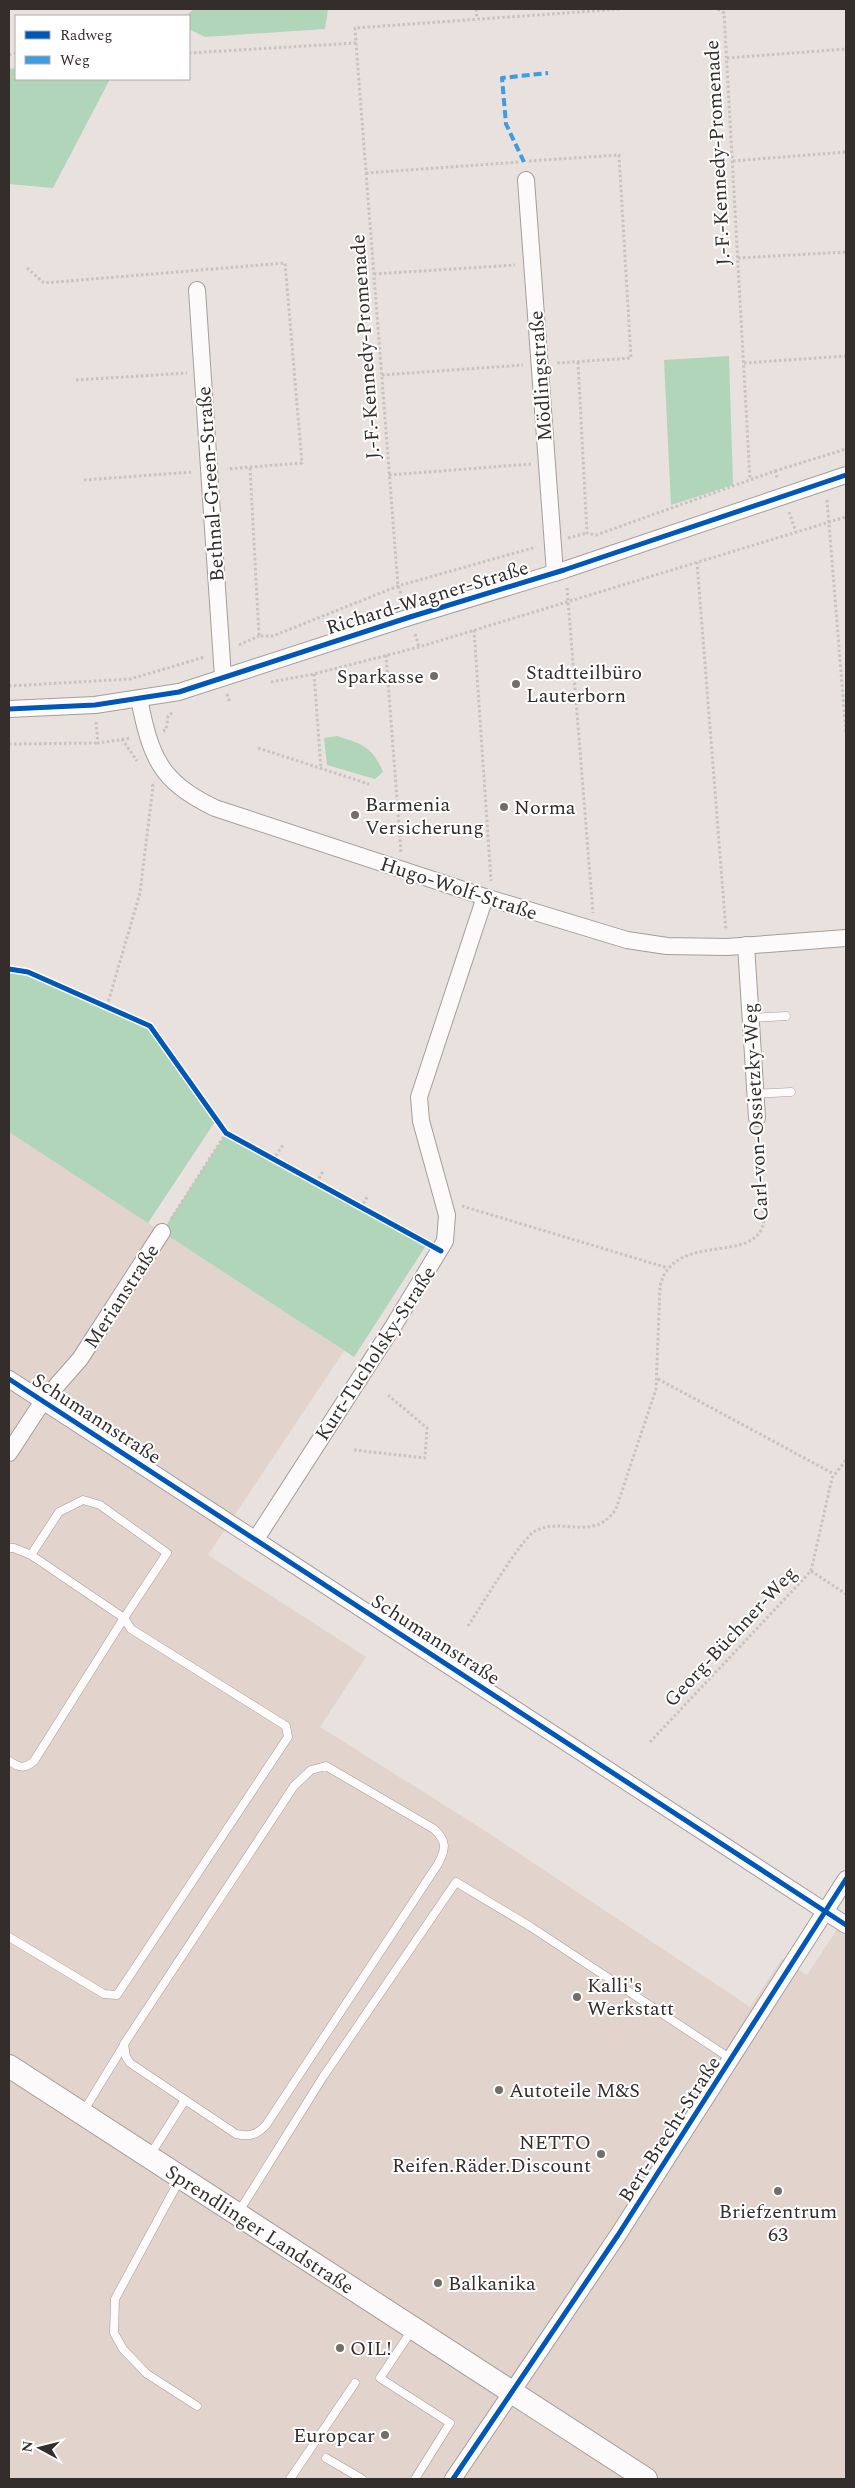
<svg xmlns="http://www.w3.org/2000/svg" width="855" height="2488" viewBox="0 0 855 2488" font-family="Spectral,serif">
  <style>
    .built { fill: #e2d3cd }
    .green { fill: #b0d5b8 }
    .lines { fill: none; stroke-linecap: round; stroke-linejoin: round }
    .service-casing { stroke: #a49e9b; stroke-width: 9 }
    .minor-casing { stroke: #a49e9b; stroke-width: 18 }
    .secondary-casing { stroke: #a49e9b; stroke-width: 24 }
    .path { stroke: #c6c3c2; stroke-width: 3; stroke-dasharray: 2.5 2.5; stroke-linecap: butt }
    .service { stroke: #fcfafa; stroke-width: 8 }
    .minor { stroke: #fcfafa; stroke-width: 16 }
    .secondary { stroke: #fcfafa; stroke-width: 22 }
    .quiet { stroke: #3e9de1; stroke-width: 4; stroke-dasharray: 8 4; stroke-linecap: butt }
    .cycleway-casing { stroke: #fff; stroke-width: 8 }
    .cycleway { stroke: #0057b8; stroke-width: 5 }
    .poi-dot { fill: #736d6a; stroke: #fff; stroke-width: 2 }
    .labels { text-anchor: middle; stroke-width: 4; stroke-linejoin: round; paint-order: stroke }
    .street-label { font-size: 20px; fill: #332e2c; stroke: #fff }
    .poi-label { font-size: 20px; fill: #332e2c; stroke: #fff; text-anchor: start }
  </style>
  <rect width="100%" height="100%" fill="#e9e1de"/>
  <polygon class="built" points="9,1132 344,1351 208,1555 366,1657 320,1727 476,1825 750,2007 782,1959 807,1975 846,1916 846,2479 9,2479"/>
  <g class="green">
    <polygon points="193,9 328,9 325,29 205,37 189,29 187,16"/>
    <polygon points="16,68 16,79 110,79 53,188 9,184 9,69"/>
    <polygon points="729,356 733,485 671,505 664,360"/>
    <path d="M337,736C362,744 372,746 383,772L375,779L327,765L324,738Z"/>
    <polygon points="9,969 28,972 144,1023 216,1120 148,1223 9,1132"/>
    <polygon points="226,1133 427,1244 354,1357 162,1232"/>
  </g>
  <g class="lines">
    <g class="service-casing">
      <g id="service">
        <polyline points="751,1018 786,1016"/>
        <polyline points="755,1094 791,1092"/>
        <polyline points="9,1548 14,1548 31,1555 124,1618 167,1553 100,1505 83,1500 59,1512 31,1555"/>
        <path d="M9,1761C19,1767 24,1770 34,1761L124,1618L131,1629L286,1726L288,1737L117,1995L104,1994L9,1937"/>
        <path d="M326,1766L434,1829C447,1841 446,1849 438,1864L266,2125C257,2135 249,2137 236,2134L130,2063L126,2057L124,2044L294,1786L311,1770Z"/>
        <polyline points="83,2112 124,2045"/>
        <polyline points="150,2155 185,2100"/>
        <polyline points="180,2179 115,2299 114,2333 123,2349 147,2374 197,2406"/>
        <polyline points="238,2213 323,2077 456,1882 531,1927 731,2059"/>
        <polyline points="412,2330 380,2378 450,2423 415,2479"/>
        <polyline points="326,2458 362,2479"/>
        <polyline points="290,2479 355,2383"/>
      </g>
    </g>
    <g class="minor-casing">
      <g id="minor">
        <polyline points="526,180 555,573"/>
        <polyline points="197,290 223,677"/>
        <path d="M139,699C151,757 159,781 215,808L485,897L627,940L667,946L727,947L846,938"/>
        <polyline points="9,709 95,705 179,692 410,617 564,570 846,475"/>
        <polyline points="746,945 757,1118"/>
        <polyline points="9,1379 846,1925"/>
        <polyline points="9,1453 43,1401 80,1359 162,1232"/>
        <polyline points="256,1539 394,1325 445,1241 447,1215 421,1121 419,1097 485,897"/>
        <polyline points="453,2479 618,2235 846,1879"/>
      </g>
    </g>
    <g class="secondary-casing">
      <polyline id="secondary" points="9,2066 646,2479"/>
    </g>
    <g class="path">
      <polyline points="476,9 477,18"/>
      <polyline points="718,9 724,13 750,480"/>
      <polyline points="356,43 398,586 404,602"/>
      <polyline points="189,53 356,43 355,28 621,9"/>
      <polyline points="9,55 16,53"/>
      <polyline points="727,58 846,49"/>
      <polyline points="529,161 619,155 631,358 557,363"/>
      <polyline points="733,161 846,152"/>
      <polyline points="366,173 520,162"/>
      <polyline points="738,258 846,252"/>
      <polyline points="27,268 44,283 285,263 302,463 227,469"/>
      <polyline points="374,274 515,265"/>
      <polyline points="578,362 587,533 596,535 775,471 778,480"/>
      <polyline points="744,363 846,356"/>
      <polyline points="382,375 523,365"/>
      <polyline points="76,380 187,373"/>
      <polyline points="250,468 259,636 273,636 398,586 536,547"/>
      <polyline points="775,471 846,449"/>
      <polyline points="389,475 531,464"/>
      <polyline points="84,480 193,472"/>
      <polyline points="827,500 846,733"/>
      <polyline points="789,512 796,532"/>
      <polyline points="568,538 587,533"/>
      <polyline points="697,562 726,931"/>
      <polyline points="567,588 593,913"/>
      <polyline points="474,630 491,881"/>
      <polyline points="415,634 419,647"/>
      <polyline points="239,645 259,636"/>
      <polyline points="386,655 401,852"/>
      <polyline points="314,674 321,769"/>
      <polyline points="271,682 314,674 419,647 846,517"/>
      <polyline points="9,686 130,679 205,657"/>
      <polyline points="227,694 230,703"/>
      <polyline points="96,722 98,743 131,738"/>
      <polyline points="163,731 166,730 168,716 173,712"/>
      <polyline points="122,739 137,761"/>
      <polyline points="9,744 98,743"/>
      <polyline points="258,748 369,784"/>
      <polyline points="107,1006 140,893 153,786 151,784"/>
      <polyline points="273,1160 283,1145"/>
      <polyline points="317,1183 323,1171"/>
      <polyline points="462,1206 668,1268"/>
      <polyline points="361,1208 367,1197"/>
      <polyline points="171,1219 226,1133"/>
      <polyline points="658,1379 834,1474"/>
      <polyline points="354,1450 425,1458 427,1428 388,1395"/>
      <polyline points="811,1571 846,1594"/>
      <path d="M468,1626C480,1608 521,1539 535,1531C562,1516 593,1543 616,1509L656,1389L660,1286C674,1229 758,1267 764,1220L758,1133"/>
      <polyline points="650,1742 811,1571 832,1478 846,1460"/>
    </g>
    <use href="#service" class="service"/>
    <use href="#minor" class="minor"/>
    <use href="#secondary" class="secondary"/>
    <polyline class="quiet" points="524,162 506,124 502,78 548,73"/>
    <g class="cycleway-casing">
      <g id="cycleway">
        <polyline points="9,709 95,705 179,692 410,617 564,570 846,475"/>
        <polyline points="9,969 28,972 150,1026 226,1133 441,1251"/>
        <polyline points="9,1379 846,1925"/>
        <polyline points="453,2479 618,2235 846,1879"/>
      </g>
    </g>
    <use href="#cycleway" class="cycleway"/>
  </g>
  <g class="poi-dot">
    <circle cx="434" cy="676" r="5"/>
    <circle cx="516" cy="684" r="5"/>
    <circle cx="504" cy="807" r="5"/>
    <circle cx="355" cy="815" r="5"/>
    <circle cx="577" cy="1997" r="5"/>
    <circle cx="499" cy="2090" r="5"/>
    <circle cx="601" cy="2154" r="5"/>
    <circle cx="778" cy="2191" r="5"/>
    <circle cx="438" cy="2283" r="5"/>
    <circle cx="340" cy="2348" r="5"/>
    <circle cx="385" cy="2435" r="5"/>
  </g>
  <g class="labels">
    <g class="street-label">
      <text transform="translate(717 153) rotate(-93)" y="7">J.-F.-Kennedy-Promenade</text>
      <text transform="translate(365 347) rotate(-94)" y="7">J.-F.-Kennedy-Promenade</text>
      <text transform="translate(540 376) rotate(-94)" y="7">Mödlingstraße</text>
      <text transform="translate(210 484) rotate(-94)" y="7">Bethnal-Green-Straße</text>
      <text transform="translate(427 597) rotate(-17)" y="7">Richard-Wagner-Straße</text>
      <text transform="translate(459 888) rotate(18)" y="7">Hugo-Wolf-Straße</text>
      <text transform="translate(755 1112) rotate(-93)" y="7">Carl-von-Ossietzky-Weg</text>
      <text transform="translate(121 1296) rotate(-57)" y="7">Merianstraße</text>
      <text transform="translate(375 1353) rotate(-57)" y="7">Kurt-Tucholsky-Straße</text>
      <text transform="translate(97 1418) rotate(33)" y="7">Schumannstraße</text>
      <text transform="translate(730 1636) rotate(-47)" y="7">Georg-Büchner-Weg</text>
      <text transform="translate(436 1639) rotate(33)" y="7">Schumannstraße</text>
      <text transform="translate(669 2129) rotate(-57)" y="7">Bert-Brecht-Straße</text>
      <text transform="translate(260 2229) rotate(33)" y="7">Sprendlinger Landstraße</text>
    </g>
    <g class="poi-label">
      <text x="526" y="679">Stadtteilbüro<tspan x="526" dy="23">Lauterborn</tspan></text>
      <text x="424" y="683" text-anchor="end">Sparkasse</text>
      <text x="365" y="811">Barmenia<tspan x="365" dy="23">Versicherung</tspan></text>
      <text x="514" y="814">Norma</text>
      <text x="587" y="1992">Kalli's<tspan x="587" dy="23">Werkstatt</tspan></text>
      <text x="509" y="2097">Autoteile M&amp;S</text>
      <text x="591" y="2149" text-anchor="end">NETTO<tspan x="591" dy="23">Reifen.Räder.Discount</tspan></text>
      <text x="778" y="2218" text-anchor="middle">Briefzentrum<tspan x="778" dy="23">63</tspan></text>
      <text x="448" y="2290">Balkanika</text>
      <text x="350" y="2355">OIL!</text>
      <text x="375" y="2442" text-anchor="end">Europcar</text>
    </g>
  </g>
  <rect width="855" height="2488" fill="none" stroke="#332e2c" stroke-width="20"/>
  <rect x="15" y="15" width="175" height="65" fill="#ffffff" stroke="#adabab"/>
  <rect x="25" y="31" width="25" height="8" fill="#0057b8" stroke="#adabab"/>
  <text x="60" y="40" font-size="15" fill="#332e2c">Radweg</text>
  <rect x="25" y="56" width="25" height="8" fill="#3e9de1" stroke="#adabab"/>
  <text x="60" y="65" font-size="15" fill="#332e2c">Weg</text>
  <g transform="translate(40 2448) rotate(277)" stroke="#ffffff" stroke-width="4" paint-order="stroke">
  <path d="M0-4L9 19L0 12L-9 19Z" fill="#332e2c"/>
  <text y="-8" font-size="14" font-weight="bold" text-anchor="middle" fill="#332e2c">N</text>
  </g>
</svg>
